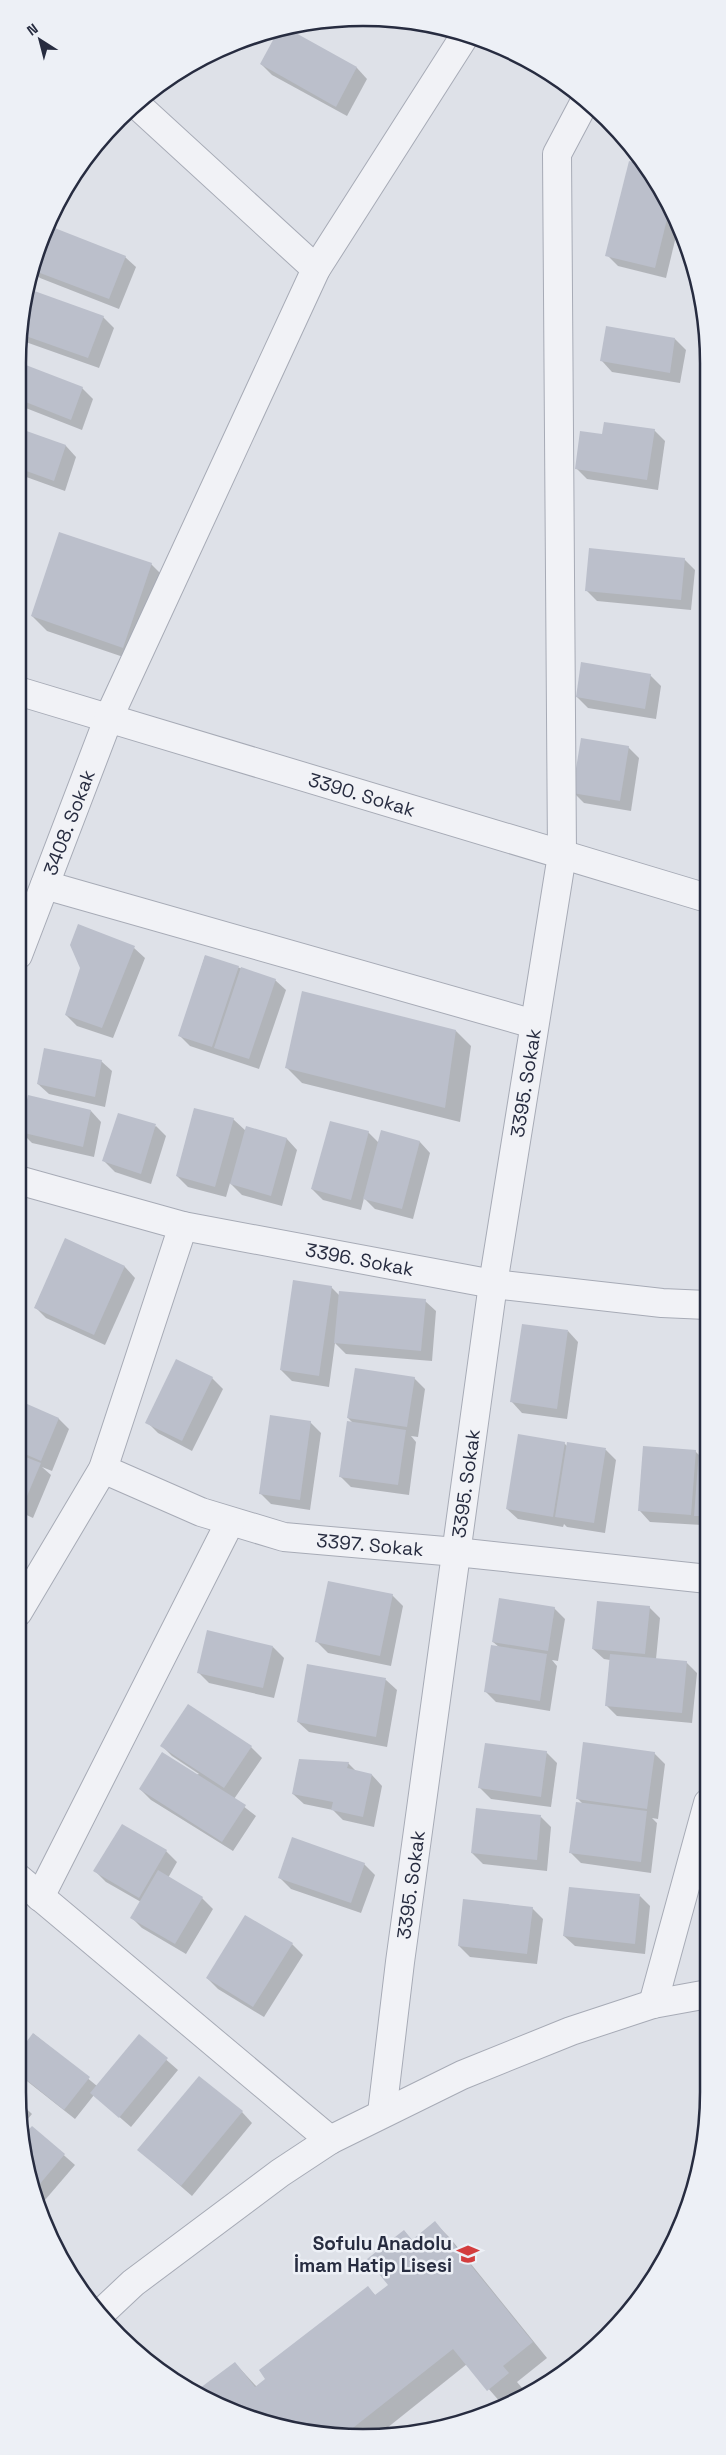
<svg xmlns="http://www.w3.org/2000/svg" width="726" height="2455" viewBox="0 0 726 2455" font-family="'Space Grotesk',sans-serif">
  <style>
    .shadow { fill: #0003 }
    .building { fill: #bbbfcb }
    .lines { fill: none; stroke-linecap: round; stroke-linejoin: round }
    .minor-casing { stroke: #a7abb6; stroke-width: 30 }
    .minor { stroke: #f1f2f6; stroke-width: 28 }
    .labels { text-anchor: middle; stroke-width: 5; stroke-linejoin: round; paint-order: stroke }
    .street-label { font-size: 19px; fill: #272c40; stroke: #edf0f6 }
    .poi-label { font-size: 19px; font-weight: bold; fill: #272c40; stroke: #edf0f6; text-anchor: end }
    .rim { fill: none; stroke: #272c40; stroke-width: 2.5 }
  </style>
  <rect width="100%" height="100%" fill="#dee1e8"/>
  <g class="shadow">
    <polygon points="284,28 357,68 367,79 347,116 272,75 261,64"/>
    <polygon points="256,36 253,42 247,39"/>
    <polygon points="630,163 643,166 673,210 678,228 666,278 618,266 607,255"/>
    <polygon points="46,226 125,257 136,267 119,309 40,278 32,270"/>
    <polygon points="26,290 103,317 114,328 99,368 20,340"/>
    <polygon points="675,339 686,350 680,383 612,372 602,361"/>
    <polygon points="18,364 82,388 93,399 82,430 18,405"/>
    <polygon points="18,429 66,446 76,457 65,491 18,474"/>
    <polygon points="654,430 665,441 658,490 587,479 576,468 603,435"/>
    <polygon points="684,559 695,570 691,610 597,601 586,590"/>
    <polygon points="151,564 166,579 138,662 47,631 32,616"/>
    <polygon points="18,589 22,593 18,607"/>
    <polygon points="650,675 661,686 656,719 588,708 577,697"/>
    <polygon points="628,747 639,758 631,811 584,803 573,792"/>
    <polygon points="79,925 134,948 145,958 113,1038 77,1026 66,1015 82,968"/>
    <polygon points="205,956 275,980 286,990 259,1069 190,1046 180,1036"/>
    <polygon points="456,1031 471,1046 460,1122 302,1083 287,1068"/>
    <polygon points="101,1061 112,1071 105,1107 49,1094 38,1084"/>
    <polygon points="91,1111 101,1122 94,1157 32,1143 21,1132"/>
    <polygon points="233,1119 246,1131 287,1139 297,1150 282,1206 242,1195 230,1183 226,1197 188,1187 177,1176"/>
    <polygon points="156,1126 166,1136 151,1184 115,1172 104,1161"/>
    <polygon points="368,1132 379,1143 420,1142 430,1153 413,1219 375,1209 364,1198 361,1210 323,1200 312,1189"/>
    <polygon points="66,1240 125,1267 135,1278 105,1345 46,1318 35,1307"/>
    <polygon points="331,1287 339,1295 425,1301 436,1311 432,1361 346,1354 335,1343 329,1387 292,1381 281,1370"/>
    <polygon points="568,1331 578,1342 567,1419 522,1413 512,1402"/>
    <polygon points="212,1378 223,1389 192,1451 158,1433 147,1422"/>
    <polygon points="414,1378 425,1389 418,1437 411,1436 416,1442 409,1495 351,1487 340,1476 354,1424 348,1418"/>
    <polygon points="18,1402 59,1419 69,1429 52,1471 42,1467 51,1475 33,1518 18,1511"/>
    <polygon points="310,1422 321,1433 310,1510 271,1504 260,1493"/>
    <polygon points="564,1443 568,1447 606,1450 616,1460 605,1533 567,1527 564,1524 563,1527 518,1519 507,1509"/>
    <polygon points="695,1451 700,1456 700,1452 707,1452 708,1526 702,1522 702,1525 650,1522 640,1511"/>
    <polygon points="392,1595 403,1606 391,1666 328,1653 317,1642"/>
    <polygon points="649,1607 660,1618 656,1659 686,1662 697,1673 692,1723 617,1716 606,1705 610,1660 604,1659 593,1649"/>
    <polygon points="554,1608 565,1619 558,1661 552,1660 557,1666 550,1711 496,1702 485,1691 499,1647 493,1642"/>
    <polygon points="273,1647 284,1658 274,1698 209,1683 198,1672"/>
    <polygon points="308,1665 386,1680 397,1690 387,1747 309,1732 298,1722"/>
    <polygon points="162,1746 251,1747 262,1758 234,1799 256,1816 233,1851 151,1800 140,1789 199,1774 172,1756"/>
    <polygon points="546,1752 557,1763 551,1807 491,1799 480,1788"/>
    <polygon points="654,1753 665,1764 658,1819 652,1818 657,1823 651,1873 581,1863 571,1853 583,1804 577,1798"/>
    <polygon points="348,1763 357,1772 372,1775 382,1786 374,1827 343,1820 333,1810 304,1804 293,1794"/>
    <polygon points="541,1817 551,1827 547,1871 483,1864 472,1853"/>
    <polygon points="166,1851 177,1862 168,1878 202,1898 213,1909 186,1954 142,1928 132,1918 141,1902 106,1882 95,1871"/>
    <polygon points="364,1864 375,1875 361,1913 291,1889 280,1878"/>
    <polygon points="640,1896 650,1906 645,1954 575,1946 564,1936"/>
    <polygon points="532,1908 543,1919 537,1964 470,1957 459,1946"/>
    <polygon points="292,1944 303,1955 264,2017 218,1989 207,1978"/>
    <polygon points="34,2034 97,2086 139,2036 178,2070 131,2127 94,2095 75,2119 18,2074 18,2055"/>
    <polygon points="18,2101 32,2114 21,2127"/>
    <polygon points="242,2112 252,2123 192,2196 139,2150"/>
    <polygon points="32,2127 75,2165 39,2207 24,2159 22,2139"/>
    <polygon points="435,2223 450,2238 547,2358 517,2382 523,2389 510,2400 501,2403 467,2364 377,2436 318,2435 205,2399 235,2363 257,2387 368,2288 376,2296 390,2285 404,2231 413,2241"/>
  </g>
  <g class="building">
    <polygon points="285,27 357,67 336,107 260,64 279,29"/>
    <polygon points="629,161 642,165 670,207 655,268 605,256"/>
    <polygon points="47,225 126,256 109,299 32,270"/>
    <polygon points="26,288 104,316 88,358 20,334"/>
    <polygon points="606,326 675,338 670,373 600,361"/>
    <polygon points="18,362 83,387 71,420 18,399"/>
    <polygon points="604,422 655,429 647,480 575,469 580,431 602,434"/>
    <polygon points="18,428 66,445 54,481 18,468"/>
    <polygon points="59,532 152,563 123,648 31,616"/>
    <polygon points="589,548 685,558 681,600 585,591"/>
    <polygon points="581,662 651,674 645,709 576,697"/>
    <polygon points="581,738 629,746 620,801 572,793"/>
    <polygon points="78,924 135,946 102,1028 65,1015 80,968 70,945"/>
    <polygon points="205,955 239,966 212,1047 178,1036"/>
    <polygon points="241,967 276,979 249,1059 214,1048"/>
    <polygon points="302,991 456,1030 445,1108 285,1068"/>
    <polygon points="44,1048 102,1060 95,1097 37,1084"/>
    <polygon points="28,1095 91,1110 83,1147 20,1132"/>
    <polygon points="194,1108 234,1118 215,1187 176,1176"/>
    <polygon points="118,1113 156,1124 141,1174 102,1161"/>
    <polygon points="330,1121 369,1131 351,1200 311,1189"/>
    <polygon points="246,1126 287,1138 271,1196 230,1184"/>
    <polygon points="381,1130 420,1141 402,1209 363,1199"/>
    <polygon points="65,1238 125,1266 94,1335 34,1308"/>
    <polygon points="293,1280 332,1286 319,1376 280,1370"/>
    <polygon points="339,1291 426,1299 421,1351 334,1343"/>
    <polygon points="522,1324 568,1330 557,1409 510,1402"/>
    <polygon points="176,1359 213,1377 182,1441 145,1423"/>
    <polygon points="355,1368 415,1377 407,1427 347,1418"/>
    <polygon points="18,1400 59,1418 41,1461 18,1451"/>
    <polygon points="270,1415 311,1421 300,1500 259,1494"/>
    <polygon points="347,1421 406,1430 398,1485 339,1477"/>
    <polygon points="518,1434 565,1442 553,1517 506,1509"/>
    <polygon points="567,1442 606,1448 594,1523 555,1517"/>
    <polygon points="643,1446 696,1450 691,1515 638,1511"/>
    <polygon points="699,1450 707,1451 708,1516 694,1516"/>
    <polygon points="18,1454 41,1463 22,1508 18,1506"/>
    <polygon points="328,1581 393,1594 380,1656 315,1642"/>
    <polygon points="499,1598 555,1607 548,1651 492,1642"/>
    <polygon points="597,1601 650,1606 645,1654 592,1649"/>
    <polygon points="207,1630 273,1646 263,1688 197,1673"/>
    <polygon points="491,1645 547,1654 540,1701 484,1692"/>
    <polygon points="610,1654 687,1661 682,1713 605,1706"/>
    <polygon points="307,1664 386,1678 376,1737 297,1722"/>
    <polygon points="188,1704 252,1746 224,1788 160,1746"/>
    <polygon points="583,1742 655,1752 647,1809 576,1799"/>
    <polygon points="485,1743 547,1751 541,1797 478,1788"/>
    <polygon points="162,1752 246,1805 222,1842 139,1789"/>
    <polygon points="299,1759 349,1762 347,1768 372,1774 363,1817 331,1810 333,1802 292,1794"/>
    <polygon points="576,1802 647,1811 641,1862 569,1853"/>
    <polygon points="476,1808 541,1815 537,1860 471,1853"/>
    <polygon points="122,1824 167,1850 139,1898 93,1871"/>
    <polygon points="292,1837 365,1863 351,1903 278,1878"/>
    <polygon points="158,1870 203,1897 175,1944 130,1918"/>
    <polygon points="569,1887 640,1894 635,1944 563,1936"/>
    <polygon points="463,1899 533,1907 527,1954 458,1946"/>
    <polygon points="245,1915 293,1943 253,2007 206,1978"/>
    <polygon points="33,2033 90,2077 64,2110 18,2073 18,2053"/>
    <polygon points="139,2034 168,2058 119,2118 90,2093"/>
    <polygon points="199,2076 243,2111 181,2186 137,2150"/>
    <polygon points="32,2126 65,2154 34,2191 24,2159 22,2137"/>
    <polygon points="435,2221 533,2342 503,2366 509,2373 487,2391 453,2349 344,2435 318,2435 204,2398 206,2397 200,2388 235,2362 255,2387 265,2379 259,2370 368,2286 375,2295 388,2285 367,2259 404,2230 412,2240"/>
  </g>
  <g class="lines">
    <g class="minor-casing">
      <g id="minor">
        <polyline points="136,104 316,269"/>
        <path id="s1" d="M18,691L707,898"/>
        <polyline points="45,885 534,1024"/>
        <path id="s2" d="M18,955L109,717L316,269L464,37"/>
        <path id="s3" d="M18,1180L183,1226L493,1284L662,1303L707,1305"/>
        <path id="s4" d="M103,1469L201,1512L284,1537L456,1552L708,1579"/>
        <polyline points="18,1612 103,1469 183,1226"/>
        <polyline points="18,1878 330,2140"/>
        <polyline points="40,1897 230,1522"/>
        <polyline points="653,2004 708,1803"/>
        <path id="s5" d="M382,2113L400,1962L493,1284L562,855L557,154L584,103"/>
        <polyline points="100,2314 133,2283 280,2173 330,2140 462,2075 571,2031 653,2004 708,1994"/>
      </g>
    </g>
    <use href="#minor" class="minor"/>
  </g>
  <defs>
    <g id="school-bare" transform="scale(1.725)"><path d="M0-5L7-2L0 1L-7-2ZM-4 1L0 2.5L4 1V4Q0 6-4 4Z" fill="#d33d3e" stroke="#edf0f6" stroke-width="2.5" paint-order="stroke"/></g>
  </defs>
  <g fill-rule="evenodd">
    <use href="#school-bare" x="468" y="2254"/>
  </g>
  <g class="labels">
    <g class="street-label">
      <text dy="7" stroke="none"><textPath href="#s1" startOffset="359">3390. Sokak</textPath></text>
      <text dy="7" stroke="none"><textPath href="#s2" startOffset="142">3408. Sokak</textPath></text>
      <text dy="7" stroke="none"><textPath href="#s5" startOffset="1040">3395. Sokak</textPath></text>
      <text dy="7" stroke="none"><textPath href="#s3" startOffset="351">3396. Sokak</textPath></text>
      <text dy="7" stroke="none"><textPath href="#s5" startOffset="635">3395. Sokak</textPath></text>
      <text dy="7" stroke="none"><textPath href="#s4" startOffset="280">3397. Sokak</textPath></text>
      <text dy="7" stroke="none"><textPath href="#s5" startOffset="230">3395. Sokak</textPath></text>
    </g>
    <g class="poi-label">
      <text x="452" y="2250">Sofulu Anadolu<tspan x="452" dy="22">İmam Hatip Lisesi</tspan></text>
    </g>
  </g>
  <path d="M0 0H726V2455H0ZM363 26H363A337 337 0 0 1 700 363V2092A337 337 0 0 1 363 2429H363A337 337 0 0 1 26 2092V363A337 337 0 0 1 363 26Z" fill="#edf0f6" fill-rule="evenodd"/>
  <path class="rim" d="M363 26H363A337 337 0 0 1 700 363V2092A337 337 0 0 1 363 2429H363A337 337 0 0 1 26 2092V363A337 337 0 0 1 363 26Z"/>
  <g transform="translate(40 40) rotate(324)" stroke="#edf0f6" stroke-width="4" paint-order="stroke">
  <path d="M0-4L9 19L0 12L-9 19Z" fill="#272c40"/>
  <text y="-8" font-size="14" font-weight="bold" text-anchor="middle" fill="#272c40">N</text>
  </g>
</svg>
